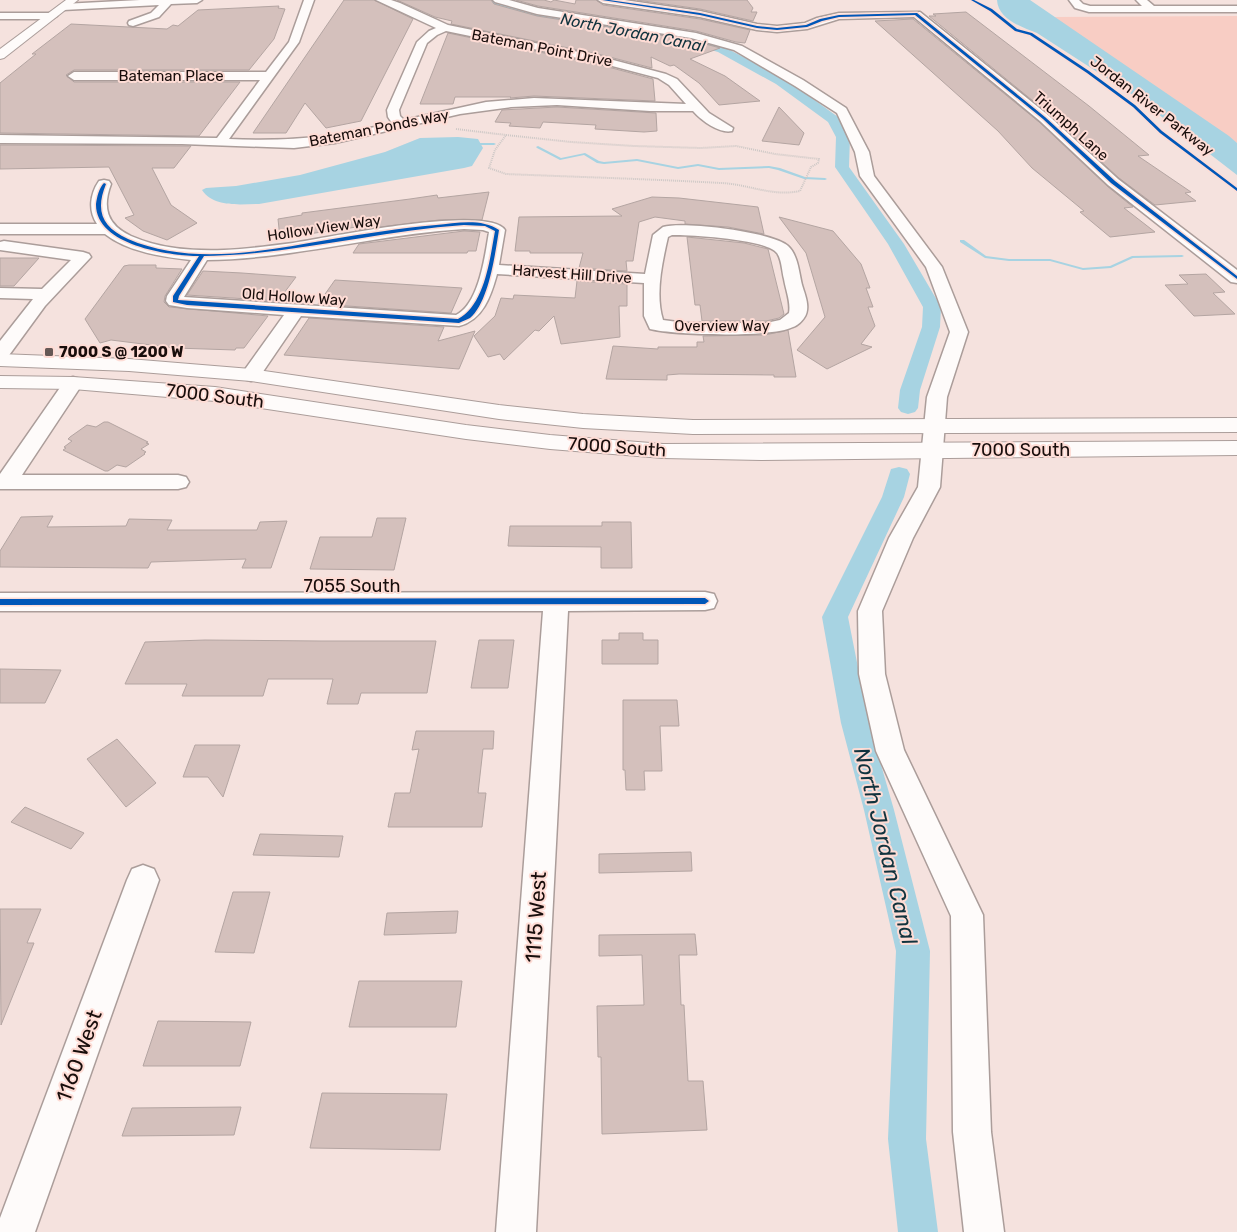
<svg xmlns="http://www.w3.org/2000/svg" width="1237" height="1232" viewBox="0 0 1237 1232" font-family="Rubik,sans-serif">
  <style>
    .green { fill: #f8cdc4 }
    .water { fill: #a7d3e2 }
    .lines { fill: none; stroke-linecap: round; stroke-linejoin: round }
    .stream { fill: #a7d3e2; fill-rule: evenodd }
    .canal { fill: #a7d3e2; fill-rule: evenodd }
    .building { fill: #d4c0bc; stroke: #b4a5a2 }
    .minor-casing { stroke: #ab9d9a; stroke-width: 3 }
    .major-casing { stroke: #ab9d9a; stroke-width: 2 }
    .path { stroke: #cdc8c6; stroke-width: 2; stroke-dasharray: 1 1; stroke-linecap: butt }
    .minor { fill: #fefbfa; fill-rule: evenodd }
    .major { fill: #fefbfa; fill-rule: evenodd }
    .cycleway-casing { stroke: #fedcd5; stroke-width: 3 }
    .cycleway { fill: #0057b8; fill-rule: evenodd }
    .poi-dot { fill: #655855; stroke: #fedcd5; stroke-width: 2 }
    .labels { text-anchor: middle; stroke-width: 4; stroke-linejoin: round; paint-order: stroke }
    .far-street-label { font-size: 15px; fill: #180d0b; stroke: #fedcd5 }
    .far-poi-label { font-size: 15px; font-weight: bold; fill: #180d0b; stroke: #fedcd5; text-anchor: start }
    .far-water-label { font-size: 16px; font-style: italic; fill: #11333e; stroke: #fedcd5 }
    .street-label { font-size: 18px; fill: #180d0b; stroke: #fedcd5 }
    .near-street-label { font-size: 21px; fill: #180d0b; stroke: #fedcd5 }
    .near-water-label { font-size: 22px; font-style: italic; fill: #11333e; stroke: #fedcd5 }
  </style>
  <rect width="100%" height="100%" fill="#f5e2de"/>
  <polygon class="green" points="1237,16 1237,143 1053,17"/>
  <g class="water">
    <path d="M997,0H1030L1229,136L1237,143V175L1136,97L1037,33C1021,27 998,19 997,0Z"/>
    <path d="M458,137L478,139L483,148L472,166L464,168L259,204C240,204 214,208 202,190L206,188L236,186L300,175L385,152L420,138Z"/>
  </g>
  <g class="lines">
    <g class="stream">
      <polygon points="481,143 494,143 496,144 494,145 480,145 480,143"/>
      <polygon points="538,146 561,158 585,153 599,161 604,162 637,159 678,167 698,164 719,168 769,166 780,168 805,177 825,178 827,179 825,180 804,179 778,170 769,168 719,170 698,166 678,169 637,161 604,164 597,163 584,155 560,160 537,148 536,147"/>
      <polygon points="960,240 964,240 986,256 1009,259 1050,259 1083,268 1110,266 1132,256 1182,255 1184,256 1182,257 1133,258 1111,268 1083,270 1050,261 1009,261 985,258 960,242"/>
    </g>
    <g class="canal">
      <polygon points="478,0 493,0 516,7 681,35 726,48 784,78 838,117 850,137 849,167 904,244 941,307 940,327 920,390 918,408 915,412 908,414 901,412 898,408 900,390 922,327 923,307 888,244 835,167 836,137 828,122 776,84 718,52 680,41 514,13"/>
      <polygon points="899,467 907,469 910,474 904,497 848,617 869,723 894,810 930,951 926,1139 938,1232 898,1232 888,1139 896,951 864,810 841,723 822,617 882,497 891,469"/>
    </g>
  </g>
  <g class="building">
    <polygon points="344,0 374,0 413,19 361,121 326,128 305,103 286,133 253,133"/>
    <polygon points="397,0 491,0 494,4 537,16 691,40 720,48 690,59 725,76 760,101 719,105 699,83 674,65 670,66 651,57 652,68 598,54 451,24 452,21 435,17"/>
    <polygon points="516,0 544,0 551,2 554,0 575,4 576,0 596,0 603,5 700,19 750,30 745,43 736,42 696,31 538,6"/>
    <polygon points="637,0 747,0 753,8 751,12 757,12 753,21 700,9"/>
    <polygon points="279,6 278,8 285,9 274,39 249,70 74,70 66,75 74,82 240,82 199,136 0,133 0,83 36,54 32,54 71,24 167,29 173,25 178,26 198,10"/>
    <polygon points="966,12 1089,106 1149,155 1138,156 1191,192 1185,193 1196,201 1155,205 1119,178 1049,114 929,16 936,16 933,14"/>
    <polygon points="913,19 1039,122 1107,186 1133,207 1124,208 1155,232 1110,237 1080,212 1084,211 1032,168 998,131 875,21"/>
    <polygon points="448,33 597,64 653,79 655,101 534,96 510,98 511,97 455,97 453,104 420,104"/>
    <polygon points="557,107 656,113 657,131 644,132 595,129 596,125 543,122 540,128 509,126 511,123 495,122 502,110"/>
    <polygon points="779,107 804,133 799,145 762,141"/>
    <polygon points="0,145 191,146 174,168 152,168 171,205 197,223 167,240 143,231 125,218 134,215 109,167 0,169"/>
    <polygon points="489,192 482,220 439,220 355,230 357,227 342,229 334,224 329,231 280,238 278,219 302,215 302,213 410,199 437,195 438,198"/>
    <polygon points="652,197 679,198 758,207 764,234 728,227 685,224 685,221 655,217 639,222 633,261 626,261 627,271 579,268 583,253 530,253 530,251 515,251 519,217 622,216 612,209"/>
    <polygon points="779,217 833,231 861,264 870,288 866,288 873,307 868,307 875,326 861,344 872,347 827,369 797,350 825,317 806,253"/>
    <polygon points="464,231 480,232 476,251 468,251 467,253 353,253 359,244"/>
    <polygon points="687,237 744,243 768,249 784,314 779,318 766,321 702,321 700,305 695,305"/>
    <polygon points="0,258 39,258 14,286 0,286"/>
    <polygon points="129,265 156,265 156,268 182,269 165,296 164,302 169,307 268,316 244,348 236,348 235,350 175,348 111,340 100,343 85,319 124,266"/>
    <polygon points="203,271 242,273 296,277 278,301 187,295"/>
    <polygon points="1206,274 1225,292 1213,293 1235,314 1194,316 1165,285 1188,284 1179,275"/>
    <polygon points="335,280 462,288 451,313 318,304"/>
    <polygon points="577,281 627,284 627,306 619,306 620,337 561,344 554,316 539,331 535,330 504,360 500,354 488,357 474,336 495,316 501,298 513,299 514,295 575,298"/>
    <polygon points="309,318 444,327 438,341 475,331 459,369 284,355"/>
    <polygon points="788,330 796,377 774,377 774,375 679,374 667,375 667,380 606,379 613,346 658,349 658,347 697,347 697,342 704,342 703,336 765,335"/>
    <polygon points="104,422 108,422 148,442 146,443 149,444 141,449 146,452 144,453 145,454 126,467 117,465 108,471 105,471 63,450 66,448 64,447 72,441 68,439 70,437 87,425 96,427"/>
    <polygon points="53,516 47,527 126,526 129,519 172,520 167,530 257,530 260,522 287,521 271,568 242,568 246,559 151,562 148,568 0,567 0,551 21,517"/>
    <polygon points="377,518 406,518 394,570 310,569 320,537 372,537"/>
    <polygon points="602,522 631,522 632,568 601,568 601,547 508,546 510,526 602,526"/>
    <polygon points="619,633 643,633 643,640 658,640 658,664 602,664 602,640 619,640"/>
    <polygon points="205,640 321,641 436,641 427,693 361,693 358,704 327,704 333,679 268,679 263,696 182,696 187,684 125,684 145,642"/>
    <polygon points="479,640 514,640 508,688 471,688"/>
    <polygon points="0,669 61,670 45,703 0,703"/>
    <polygon points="623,700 677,700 679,726 660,726 662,771 644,771 645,790 626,790 625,770 623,770"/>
    <polygon points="416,731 494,731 493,749 483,749 478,793 486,793 482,827 388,827 395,793 410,793 419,749 412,750"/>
    <polygon points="117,739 156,783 126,807 87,759"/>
    <polygon points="195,745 240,745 223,797 208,777 183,777"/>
    <polygon points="25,807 84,833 71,849 11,822"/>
    <polygon points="260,834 343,836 339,857 253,855"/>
    <polygon points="691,852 692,871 599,873 599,854"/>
    <polygon points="233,892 270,892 254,953 215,952"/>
    <polygon points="0,909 41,909 27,943 34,943 1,1025"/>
    <polygon points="458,911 456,933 384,935 387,913"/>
    <polygon points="695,934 697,955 679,955 681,1005 684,1005 688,1081 703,1081 707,1130 602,1134 601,1057 598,1057 597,1006 644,1005 642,955 599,956 599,935"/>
    <polygon points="359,981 462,981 456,1027 349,1027"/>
    <polygon points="158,1021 251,1022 240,1066 143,1066"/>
    <polygon points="322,1093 447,1094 440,1150 310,1148"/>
    <polygon points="241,1107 234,1135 122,1136 132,1108"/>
  </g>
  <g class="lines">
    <g class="minor-casing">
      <g id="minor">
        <polygon points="140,0 202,0 197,3 171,4 159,17 133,26 129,25 128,23 129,21 151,13 159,5 63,10 58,7 63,4"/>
        <path d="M304,0H314L299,42L229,139C288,142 335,137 392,123L388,117L387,110L417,42L429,31L436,28L376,0H391L400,3L448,25L598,56L666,74L677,79L709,113L733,128L732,131C719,134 701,120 693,111H650L557,105L511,107L460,114L335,143L294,148L182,144L0,143V135L217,138L260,80H74L68,76L74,72H266L289,42ZM446,31L597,62L658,78L669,85L686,104L534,98L486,102L404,120L400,116L399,110L427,43L437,35Z"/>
        <polygon points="493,0 509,0 538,8 696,33 742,46 803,80 846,108 869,152 874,176 942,267 968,332 947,397 940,487 913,538 882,611 885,674 904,750 983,915 991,1132 1004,1232 964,1232 953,1132 951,916 876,751 859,674 858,611 889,538 918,487 927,397 950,332 926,267 860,176 855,152 837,113 795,86 734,50 691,38 537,14 495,2"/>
        <polygon points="598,0 624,0 700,11 757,24 777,26 805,23 817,18 839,13 920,12 1048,115 1118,179 1237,270 1237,283 1231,282 1108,185 1040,121 914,17 839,19 807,29 777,32 757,30 700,17 603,3"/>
        <polygon points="1069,0 1079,0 1083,4 1090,6 1142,6 1136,0 1147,0 1154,6 1237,6 1237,12 1089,12 1075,8"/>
        <polygon points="0,13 52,13 57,16 52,19 0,19"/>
        <path d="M104,180L109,181L111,184C102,208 107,225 131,236C161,249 192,251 224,250C247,249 270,246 293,243C326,238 487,204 505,230L499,265L645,274L653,235L663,227C684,221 772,232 788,246C798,255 799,273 802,285C805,295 811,308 804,318C802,321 797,326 793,327C772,338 674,335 650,329L644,316V283L497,274C491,296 483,320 459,326L301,316L258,379L251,381L244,379L241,375L284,315L187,308L169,305L166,301L167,296L191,260C163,257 128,252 105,234H0V224H97C88,211 90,194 99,181ZM464,229L483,230L489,232C485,256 479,304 456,315L184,297L207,260C294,259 378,234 464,229ZM672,235C691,235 766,239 777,253C782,260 782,272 784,279C786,291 791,302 789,313L780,320L766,323H685L663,320C655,295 662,263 668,237Z"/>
        <polygon points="4,241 83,252 89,254 91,257 45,306 7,358 0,360 0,341 33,299 0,298 0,288 42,289 71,260 0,250 0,242"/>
        <polygon points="73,377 80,379 83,383 22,475 178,475 186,477 189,482 186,487 178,489 0,489 0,474 66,379"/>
        <polygon points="705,592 714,594 717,601 714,608 705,610 568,611 536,1232 496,1232 543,611 0,611 0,593"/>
        <polygon points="143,865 154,869 159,880 35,1232 0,1232 0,1218 127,880 132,869"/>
      </g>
    </g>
    <g class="major-casing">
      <g id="major">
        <polygon points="66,0 78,0 4,58 0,59 0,49"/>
        <polygon points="0,354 129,359 251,369 499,405 583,414 693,420 1237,418 1237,432 693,434 583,428 499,419 251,381 129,371 0,366"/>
        <polygon points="0,376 73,377 215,387 466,425 550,435 663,444 1237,441 1237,455 761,460 663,458 550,449 466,439 215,401 73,389 0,388"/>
      </g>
    </g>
    <g class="path">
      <polyline points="456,129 506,135"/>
      <path d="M506,135L571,142L634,146L701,148L736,146L775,154L819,159L818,163L811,167L800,191C772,197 748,184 721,183C649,179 578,177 506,174L489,168L495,150Z"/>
    </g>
    <use href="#minor" class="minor"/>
    <use href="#major" class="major"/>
    <g class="cycleway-casing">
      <g id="cycleway">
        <polygon points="602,0 609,0 700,13 757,26 777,28 806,25 820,19 839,15 917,13 1045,117 1115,181 1237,276 1237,279 1111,183 1043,119 915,15 839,17 822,21 807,27 777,30 757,28 700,15"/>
        <polygon points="971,0 974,0 992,9 1017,29 1032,33 1089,71 1135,105 1162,131 1237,188 1237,191 1160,133 1133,107 1087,73 1030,35 1015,31 990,11"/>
        <path d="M104,183L106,184C95,211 102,227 128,239C190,266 263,251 327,240C363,234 400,228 436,225C456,223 482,218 499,230C495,254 489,302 470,318C467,320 462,321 459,323L187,305L173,302V296L199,256C168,256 95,245 96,204C97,197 99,188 104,183ZM464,225L485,226L495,231C490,258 485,305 458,319L178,300L179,296L204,256C291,255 377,231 464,225Z"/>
        <polygon points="705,598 709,601 705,604 0,605 0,599"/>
      </g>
    </g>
    <use href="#cycleway" class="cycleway"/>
  </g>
  <rect class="poi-dot" x="44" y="347" width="10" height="10" rx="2.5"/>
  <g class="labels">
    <g class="far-street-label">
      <text transform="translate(542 48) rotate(11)" y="5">Bateman Point Drive</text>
      <text x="171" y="81">Bateman Place</text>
      <text transform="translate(1152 106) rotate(38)" y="5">Jordan River Parkway</text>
      <text transform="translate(1071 126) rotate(42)" y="5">Triumph Lane</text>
      <text transform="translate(379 128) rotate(-11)" y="5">Bateman Ponds Way</text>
      <text transform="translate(324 228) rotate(-8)" y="5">Hollow View Way</text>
      <text transform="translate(572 274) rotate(4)" y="5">Harvest Hill Drive</text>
      <text transform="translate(294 297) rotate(4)" y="5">Old Hollow Way</text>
      <text x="722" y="331">Overview Way</text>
    </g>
    <g class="far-poi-label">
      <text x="59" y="357">7000 S @ 1200 W</text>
    </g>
    <g class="far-water-label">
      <text transform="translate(633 32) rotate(11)" y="6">North Jordan Canal</text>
    </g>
    <g class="street-label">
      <text transform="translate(215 396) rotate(7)" y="6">7000 South</text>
      <text transform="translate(617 447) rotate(4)" y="6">7000 South</text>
      <text x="1021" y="456">7000 South</text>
      <text x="352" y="592">7055 South</text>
    </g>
    <g class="near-street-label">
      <text transform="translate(536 917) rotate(-86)" y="7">1115 West</text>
      <text transform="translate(79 1056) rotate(-70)" y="7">1160 West</text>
    </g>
    <g class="near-water-label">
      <text transform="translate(886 846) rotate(76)" y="8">North Jordan Canal</text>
    </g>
  </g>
</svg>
